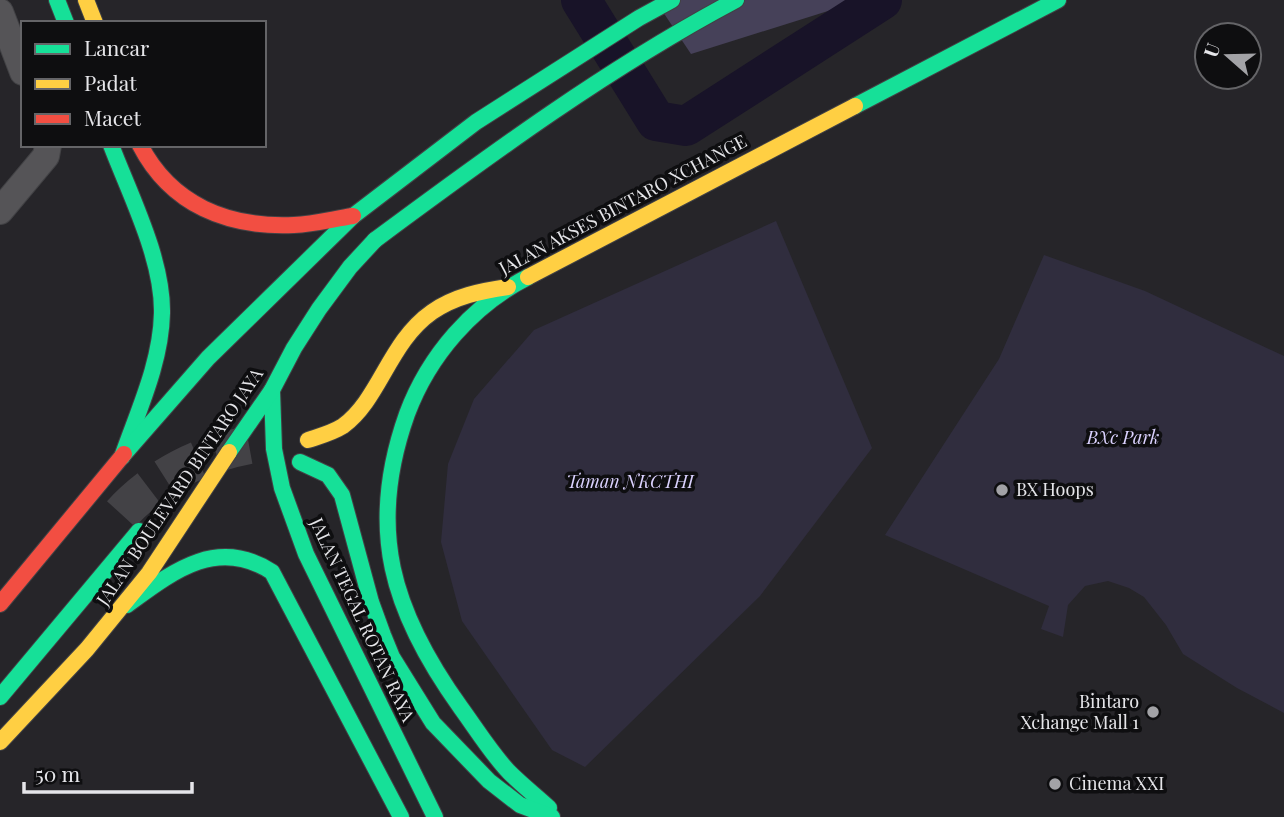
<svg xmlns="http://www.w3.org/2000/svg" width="1284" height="817" viewBox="0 0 1284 817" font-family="'Playfair Display',serif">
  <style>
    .green { fill: #302d3e }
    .forest { fill: #464159 }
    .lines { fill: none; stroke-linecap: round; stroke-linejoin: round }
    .river { stroke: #181328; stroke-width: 40 }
    .primary-tunnel { stroke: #434246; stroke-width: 38; stroke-dasharray: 38 19; stroke-linecap: butt }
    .street-casing { stroke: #424245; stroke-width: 28 }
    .fast-casing { stroke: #424245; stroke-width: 18 }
    .slow-casing { stroke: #424245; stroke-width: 18 }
    .jam-casing { stroke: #424245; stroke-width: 18 }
    .street { stroke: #555457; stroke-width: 26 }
    .fast { stroke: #16e098; stroke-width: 16 }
    .slow { stroke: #ffcf43; stroke-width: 16 }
    .jam { stroke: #f24e42; stroke-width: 16 }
    .poi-dot { fill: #a2a2a6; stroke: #0e0e10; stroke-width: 2.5 }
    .labels { text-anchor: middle; stroke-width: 7; stroke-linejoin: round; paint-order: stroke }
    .street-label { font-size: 18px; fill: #e5e5e9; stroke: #0e0e10 }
    .park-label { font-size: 18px; font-style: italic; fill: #dbd2ff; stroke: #0e0e10 }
    .poi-label { font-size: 18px; fill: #e5e5e9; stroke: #0e0e10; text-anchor: start }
  </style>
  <rect width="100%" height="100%" fill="#262529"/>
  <g class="green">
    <polygon points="776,221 872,448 760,596 585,767 552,750 462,621 441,542 448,464 474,399 534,330"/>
    <polygon points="1044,255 1145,291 1284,356 1284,713 1237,688 1183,654 1166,625 1144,597 1129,588 1108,581 1085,586 1068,605 1063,637 1041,629 1049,606 885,535 999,359"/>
  </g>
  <polygon class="forest" points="655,0 863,0 691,54"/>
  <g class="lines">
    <polyline class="river" points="581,0 656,121 686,126 882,0"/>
    <path class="primary-tunnel" d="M121,514C155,477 200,454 249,445"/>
    <g class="street-casing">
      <g id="street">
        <polyline points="0,12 23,72"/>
        <polyline points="0,211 46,156 48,145"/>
      </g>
    </g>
    <g class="fast-casing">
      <g id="fast">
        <polyline points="57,0 66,23"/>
        <polyline points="855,106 1058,0"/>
        <path d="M111,145C130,195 163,259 162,313C161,363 138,411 122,457"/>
        <polyline points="353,216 476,122 639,18 672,0"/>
        <path d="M375,240C491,154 608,68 736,0"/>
        <path d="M528,277C473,305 429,355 407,414C366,529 392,612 461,708C477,730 491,753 509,772C522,785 536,796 549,808"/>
        <polyline points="272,390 274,449 282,488 306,554 435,817"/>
        <polyline points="229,452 272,390 294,348 319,309 350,267 375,240"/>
        <polyline points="124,454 208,358 353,216"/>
        <polyline points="300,462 328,475 342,495 371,602 383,635 392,657 433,723 489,781 520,805 552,817"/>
        <path d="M127,605C172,572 217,536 272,572L401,817"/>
        <polyline points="0,697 139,531"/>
      </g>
    </g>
    <g class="slow-casing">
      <g id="slow">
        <polyline points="86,0 95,23"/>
        <polyline points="528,277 855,106"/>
        <path d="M308,440C320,436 332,433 343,426C380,399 389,342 432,312C455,296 481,291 508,287"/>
        <polyline points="0,742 87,649 149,573 229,452"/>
      </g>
    </g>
    <g class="jam-casing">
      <g id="jam">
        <path d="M140,145C171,205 228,228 294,225C314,224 333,219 353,216"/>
        <polyline points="0,604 124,454"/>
      </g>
    </g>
    <use href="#street" class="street"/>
    <use href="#fast" class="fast"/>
    <use href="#slow" class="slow"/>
    <use href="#jam" class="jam"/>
  </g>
  <g class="poi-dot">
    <circle cx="1002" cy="490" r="7"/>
    <circle cx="1153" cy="712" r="7"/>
    <circle cx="1055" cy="784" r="7"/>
  </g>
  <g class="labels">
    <g class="street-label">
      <text transform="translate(623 205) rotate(-28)" y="6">JALAN AKSES BINTARO XCHANGE</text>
      <text transform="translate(180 487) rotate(-56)" y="6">JALAN BOULEVARD BINTARO JAYA</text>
      <text transform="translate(362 620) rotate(65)" y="6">JALAN TEGAL ROTAN RAYA</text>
    </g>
    <g class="park-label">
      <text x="1123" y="444">BXc Park</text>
      <text x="630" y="488">Taman NKCTHI</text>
    </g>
    <g class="poi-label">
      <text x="1016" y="496">BX Hoops</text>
      <text x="1139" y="708" text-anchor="end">Bintaro<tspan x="1139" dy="21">Xchange Mall 1</tspan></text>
      <text x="1069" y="790">Cinema XXI</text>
    </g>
  </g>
  <rect x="21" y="21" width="245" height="126" fill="#0e0e10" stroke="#646467" stroke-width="2"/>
  <rect x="35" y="44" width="35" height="10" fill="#16e098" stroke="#646467" stroke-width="2"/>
  <text x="84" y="56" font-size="21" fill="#e5e5e9">Lancar</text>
  <rect x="35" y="79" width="35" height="10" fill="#ffcf43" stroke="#646467" stroke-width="2"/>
  <text x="84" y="91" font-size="21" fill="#e5e5e9">Padat</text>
  <rect x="35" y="114" width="35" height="10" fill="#f24e42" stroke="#646467" stroke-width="2"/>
  <text x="84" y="126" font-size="21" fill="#e5e5e9">Macet</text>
  <g transform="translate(1228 56) rotate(290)"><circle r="33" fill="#0e0e10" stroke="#646467" stroke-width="2"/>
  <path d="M0-5L12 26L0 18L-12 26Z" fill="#a2a2a6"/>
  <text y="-10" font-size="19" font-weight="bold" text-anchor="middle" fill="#e5e5e9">U</text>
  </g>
  <path d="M24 782v10h168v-10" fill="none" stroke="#e5e5e9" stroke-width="3.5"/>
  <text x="35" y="782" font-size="21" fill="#e5e5e9" stroke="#0e0e10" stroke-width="5" paint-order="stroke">50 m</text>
</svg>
